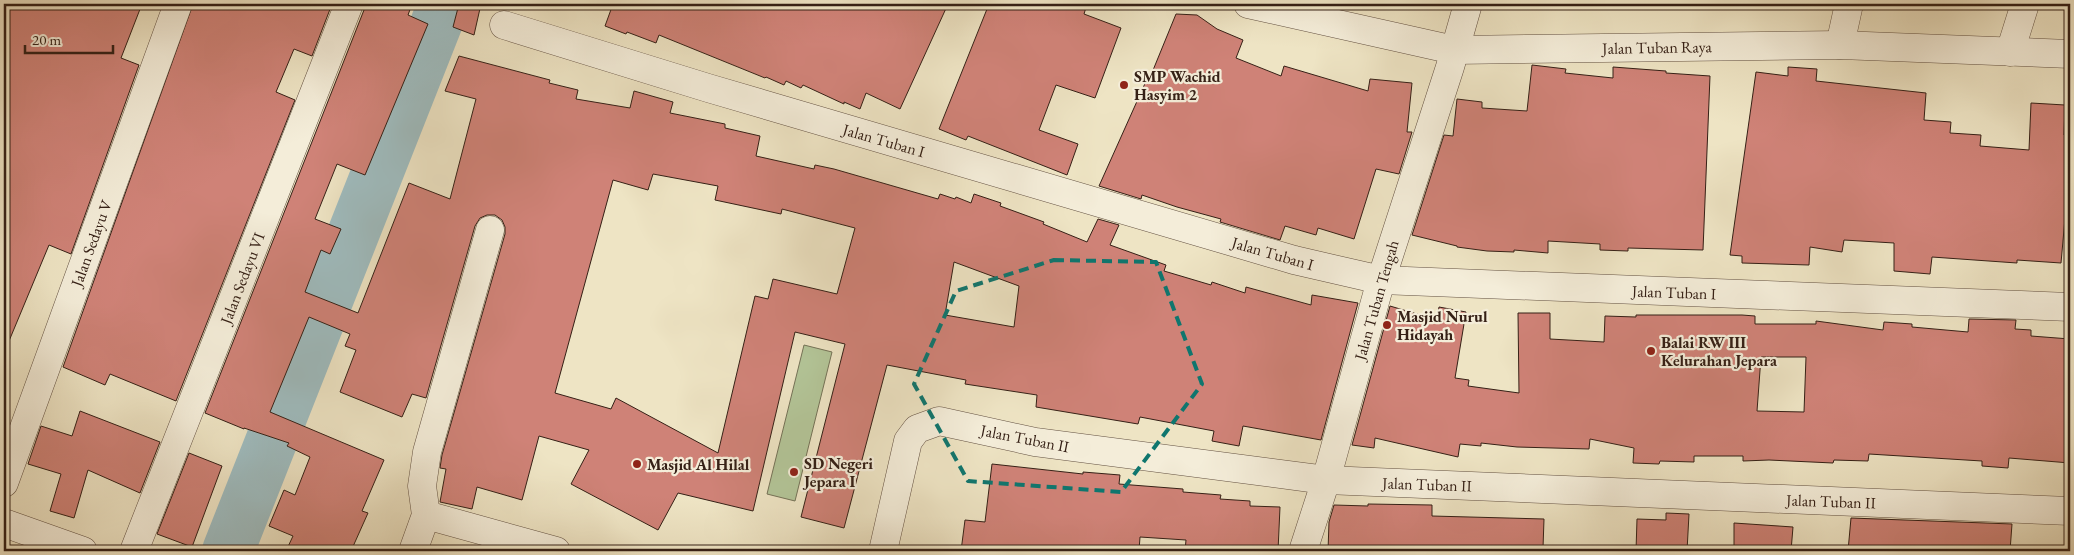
<svg xmlns="http://www.w3.org/2000/svg" width="2074" height="555" viewBox="0 0 2074 555" font-family="'EB Garamond',serif">
  <style>
    .green { fill: #b3c598; stroke: #747257 }
    .lines { fill: none; stroke-linecap: round; stroke-linejoin: round }
    .river { stroke: #9fbcbf; stroke-width: 52 }
    .building { fill: #cf8277; stroke: #352016; fill-rule: evenodd }
    .street-casing { stroke: #635142; stroke-width: 29 }
    .street { stroke: #f4edd9; stroke-width: 28 }
    .marked { fill: none; stroke: #0f766e; stroke-width: 4; stroke-dasharray: 10 6; stroke-linejoin: round }
    .poi-dot { fill: #8f2418; stroke: #f4edd9; stroke-width: 2 }
    .labels { text-anchor: middle; stroke-width: 4.5; stroke-linejoin: round; paint-order: stroke }
    .street-label { font-size: 16px; fill: #352016; stroke: #f4edd9 }
    .poi-label { font-size: 16px; font-weight: bold; fill: #352016; stroke: #f4edd9; text-anchor: start }
  </style>
  <rect width="100%" height="100%" fill="#eee4c4"/>
  <filter id="stains"><feTurbulence type="fractalNoise" baseFrequency=".004" numOctaves="4"/><feColorMatrix values="0 0 0 0 .2 0 0 0 0 .09 0 0 0 0 .02 0 0 0 .5 -.17"/></filter>
  <radialGradient id="worn" r=".72"><stop offset=".6" stop-color="#630" stop-opacity="0"/><stop offset="1" stop-color="#630" stop-opacity=".3"/></radialGradient>
  <polygon class="green" points="804,345 832,352 795,501 767,494"/>
  <g class="lines">
    <polyline class="river" points="228,551 444,4"/>
  </g>
  <g class="building">
    <polygon points="4,4 142,4 121,58 139,65 71,254 49,245 4,353"/>
    <polygon points="193,4 332,4 312,56 294,49 276,92 295,100 176,401 110,374 105,385 63,367"/>
    <path d="M364,4H412L408,15L428,24L365,175L337,164L315,219L341,229L330,254L321,250L305,292L358,313L409,183L450,199L476,99L445,91L459,56L550,80L549,83L578,90L576,99L630,108L634,91L673,102L670,113L725,124V128L760,136L756,156L814,169L815,165L834,169L938,199L940,194L955,199L956,197L971,203L974,194L1001,203L1000,206L1044,222L1043,224L1087,242L1098,219L1119,225L1110,245L1166,265L1164,271L1211,285L1212,282L1245,293L1246,287L1311,305L1312,295L1358,303L1321,440L1243,426L1239,446L1212,441L1214,431L1140,417L1138,424L1036,407L1037,395L965,384L966,380L887,365L844,528L801,517L845,344L795,332L753,511L678,493L658,530L571,484L589,450L539,436L522,500L477,487L472,509L440,502L446,469L440,468L442,455L505,234V227L502,220L495,215H487L480,218L475,226L426,398L412,394L402,417L340,392L356,350L345,346L350,334L309,317L270,412L384,460L362,511L368,513L351,551H286L293,536L269,526L284,490L295,495L310,457L287,446L289,443L244,428V429L205,413L364,10ZM653,174L718,186L715,200L781,214L782,209L855,228L837,294L773,279L768,299L755,296L718,453L616,398L611,409L555,393L613,180L648,190ZM954,262L1019,286L1014,327L945,315Z"/>
    <polygon points="459,4 481,4 474,35 453,27"/>
    <polygon points="613,4 948,4 900,109 866,93 860,109 844,102 844,104 803,85 801,88 786,81 784,85 766,77 765,78 659,35 656,43 627,32 626,34 605,26"/>
    <polygon points="989,4 1087,4 1084,14 1121,28 1095,98 1056,85 1039,130 1078,144 1067,175 968,136 966,140 939,129"/>
    <polygon points="1176,14 1197,15 1217,29 1243,40 1236,58 1281,76 1284,66 1368,91 1370,79 1412,83 1407,132 1412,132 1399,174 1376,169 1354,239 1318,228 1316,235 1285,226 1280,240 1220,222 1221,219 1177,207 1142,195 1141,199 1099,186 1147,79 1149,80"/>
    <polygon points="1532,65 1566,69 1565,73 1613,78 1613,67 1666,71 1666,73 1710,76 1703,250 1628,248 1628,251 1600,250 1600,244 1548,241 1548,253 1514,250 1514,252 1487,251 1457,247 1457,246 1412,235 1444,135 1453,136 1457,99 1482,102 1482,108 1527,111"/>
    <polygon points="1788,67 1817,69 1816,81 1926,93 1924,120 1951,122 1950,133 1981,135 1980,146 2029,150 2031,103 2065,105 2064,135 2070,135 2070,196 2067,196 2061,263 2017,260 2017,263 1932,257 1930,274 1894,271 1894,243 1844,240 1842,252 1810,247 1809,265 1742,263 1742,256 1730,255 1756,72 1788,76"/>
    <path d="M1390,306L1437,320L1439,307L1466,312L1455,378L1469,380L1468,386L1519,393L1518,313H1550V339L1604,342L1605,316L1636,317V315H1742L1755,316V324H1816V321L1883,330L1884,322L1912,324V327L1968,332L1969,319L2016,320L2015,329L2031,330V336L2070,339V463L2009,458L2008,468L1982,466V461L1869,454L1868,461L1834,460L1833,463L1769,460L1743,461V456H1694V462L1660,461L1659,464L1633,463L1634,448L1590,439L1589,449L1517,447L1481,443V446L1460,444L1458,457L1375,438L1374,448L1352,445ZM1761,357H1806L1804,412L1757,411Z"/>
    <polygon points="80,411 160,442 140,493 88,470 74,518 50,511 61,474 28,464 41,426 72,436"/>
    <polygon points="189,453 222,466 192,547 157,534"/>
    <polygon points="992,464 1083,474 1083,472 1120,475 1119,484 1183,489 1183,492 1221,495 1220,499 1250,501 1250,506 1280,507 1278,551 1185,551 1186,540 1140,537 1139,551 961,551 965,520 985,522"/>
    <polygon points="1368,504 1432,505 1432,516 1544,519 1543,548 1472,546 1472,551 1328,551 1329,522 1334,505 1368,506"/>
    <polygon points="1666,513 1689,514 1687,551 1636,551 1637,519 1666,520"/>
    <polygon points="1851,518 2012,524 2010,551 1848,551"/>
    <polygon points="1734,523 1793,527 1791,551 1734,551"/>
  </g>
  <g class="lines">
    <g class="street-casing">
      <g id="street">
        <polyline points="1248,4 1454,50 1840,45 2070,54"/>
        <polyline points="504,25 708,88 1294,260 1381,280 2070,307"/>
        <polyline points="1840,45 1849,4"/>
        <polyline points="2010,52 2025,4"/>
        <polyline points="4,483 178,4"/>
        <polyline points="426,515 556,551"/>
        <polyline points="4,523 83,551"/>
        <polyline points="134,551 349,4"/>
        <polyline points="413,551 426,515 422,486 427,452 490,230"/>
        <polyline points="883,551 908,441 917,429 939,421 1035,442 1326,480 2070,511"/>
        <polyline points="1303,551 1326,480 1381,280 1450,67 1468,4"/>
      </g>
    </g>
    <use href="#street" class="street"/>
  </g>
  <path class="marked" d="M1054,260L1156,262L1202,384L1121,492L968,481L914,384L956,291Z"/>
  <g class="poi-dot">
    <circle cx="1124" cy="85" r="5"/>
    <circle cx="1387" cy="325" r="5"/>
    <circle cx="1651" cy="351" r="5"/>
    <circle cx="637" cy="464" r="5"/>
    <circle cx="794" cy="472" r="5"/>
  </g>
  <g class="labels">
    <g class="street-label">
      <text transform="translate(1657 47) rotate(-1)" y="6">Jalan Tuban Raya</text>
      <text transform="translate(884 140) rotate(16)" y="6">Jalan Tuban I</text>
      <text transform="translate(91 243) rotate(-70)" y="6">Jalan Sedayu V</text>
      <text transform="translate(1273 253) rotate(16)" y="6">Jalan Tuban I</text>
      <text transform="translate(242 278) rotate(-69)" y="6">Jalan Sedayu VI</text>
      <text transform="translate(1674 292) rotate(2)" y="6">Jalan Tuban I</text>
      <text transform="translate(1376 300) rotate(-74)" y="6">Jalan Tuban Tengah</text>
      <text transform="translate(1025 438) rotate(11)" y="6">Jalan Tuban II</text>
      <text transform="translate(1427 484) rotate(2)" y="6">Jalan Tuban II</text>
      <text transform="translate(1831 501) rotate(2)" y="6">Jalan Tuban II</text>
    </g>
    <g class="poi-label">
      <text x="1134" y="82">SMP Wachid<tspan x="1134" dy="18">Hasyim 2</tspan></text>
      <text x="1397" y="322">Masjid Nurul<tspan x="1397" dy="18">Hidayah</tspan></text>
      <text x="1661" y="348">Balai RW III<tspan x="1661" dy="18">Kelurahan Jepara</tspan></text>
      <text x="804" y="469">SD Negeri<tspan x="804" dy="18">Jepara I</tspan></text>
      <text x="647" y="470">Masjid Al Hilal</text>
    </g>
  </g>
  <rect width="2074" height="555" fill="none" stroke="#eee4c4" stroke-width="20"/>
  <rect x="5" y="5" width="2064" height="545" fill="none" stroke="#352016" stroke-width="2.5"/>
  <rect x="10" y="10" width="2054" height="535" fill="none" stroke="#352016"/>
  <path d="M25 45v8h88v-8" fill="none" stroke="#352016" stroke-width="2.5"/>
  <text x="32" y="45" font-size="15" fill="#352016" stroke="#f4edd9" stroke-width="4" paint-order="stroke">20 m</text>
  <rect width="100%" height="100%" filter="url(#stains)"/>
  <rect width="100%" height="100%" fill="url(#worn)"/>
</svg>
